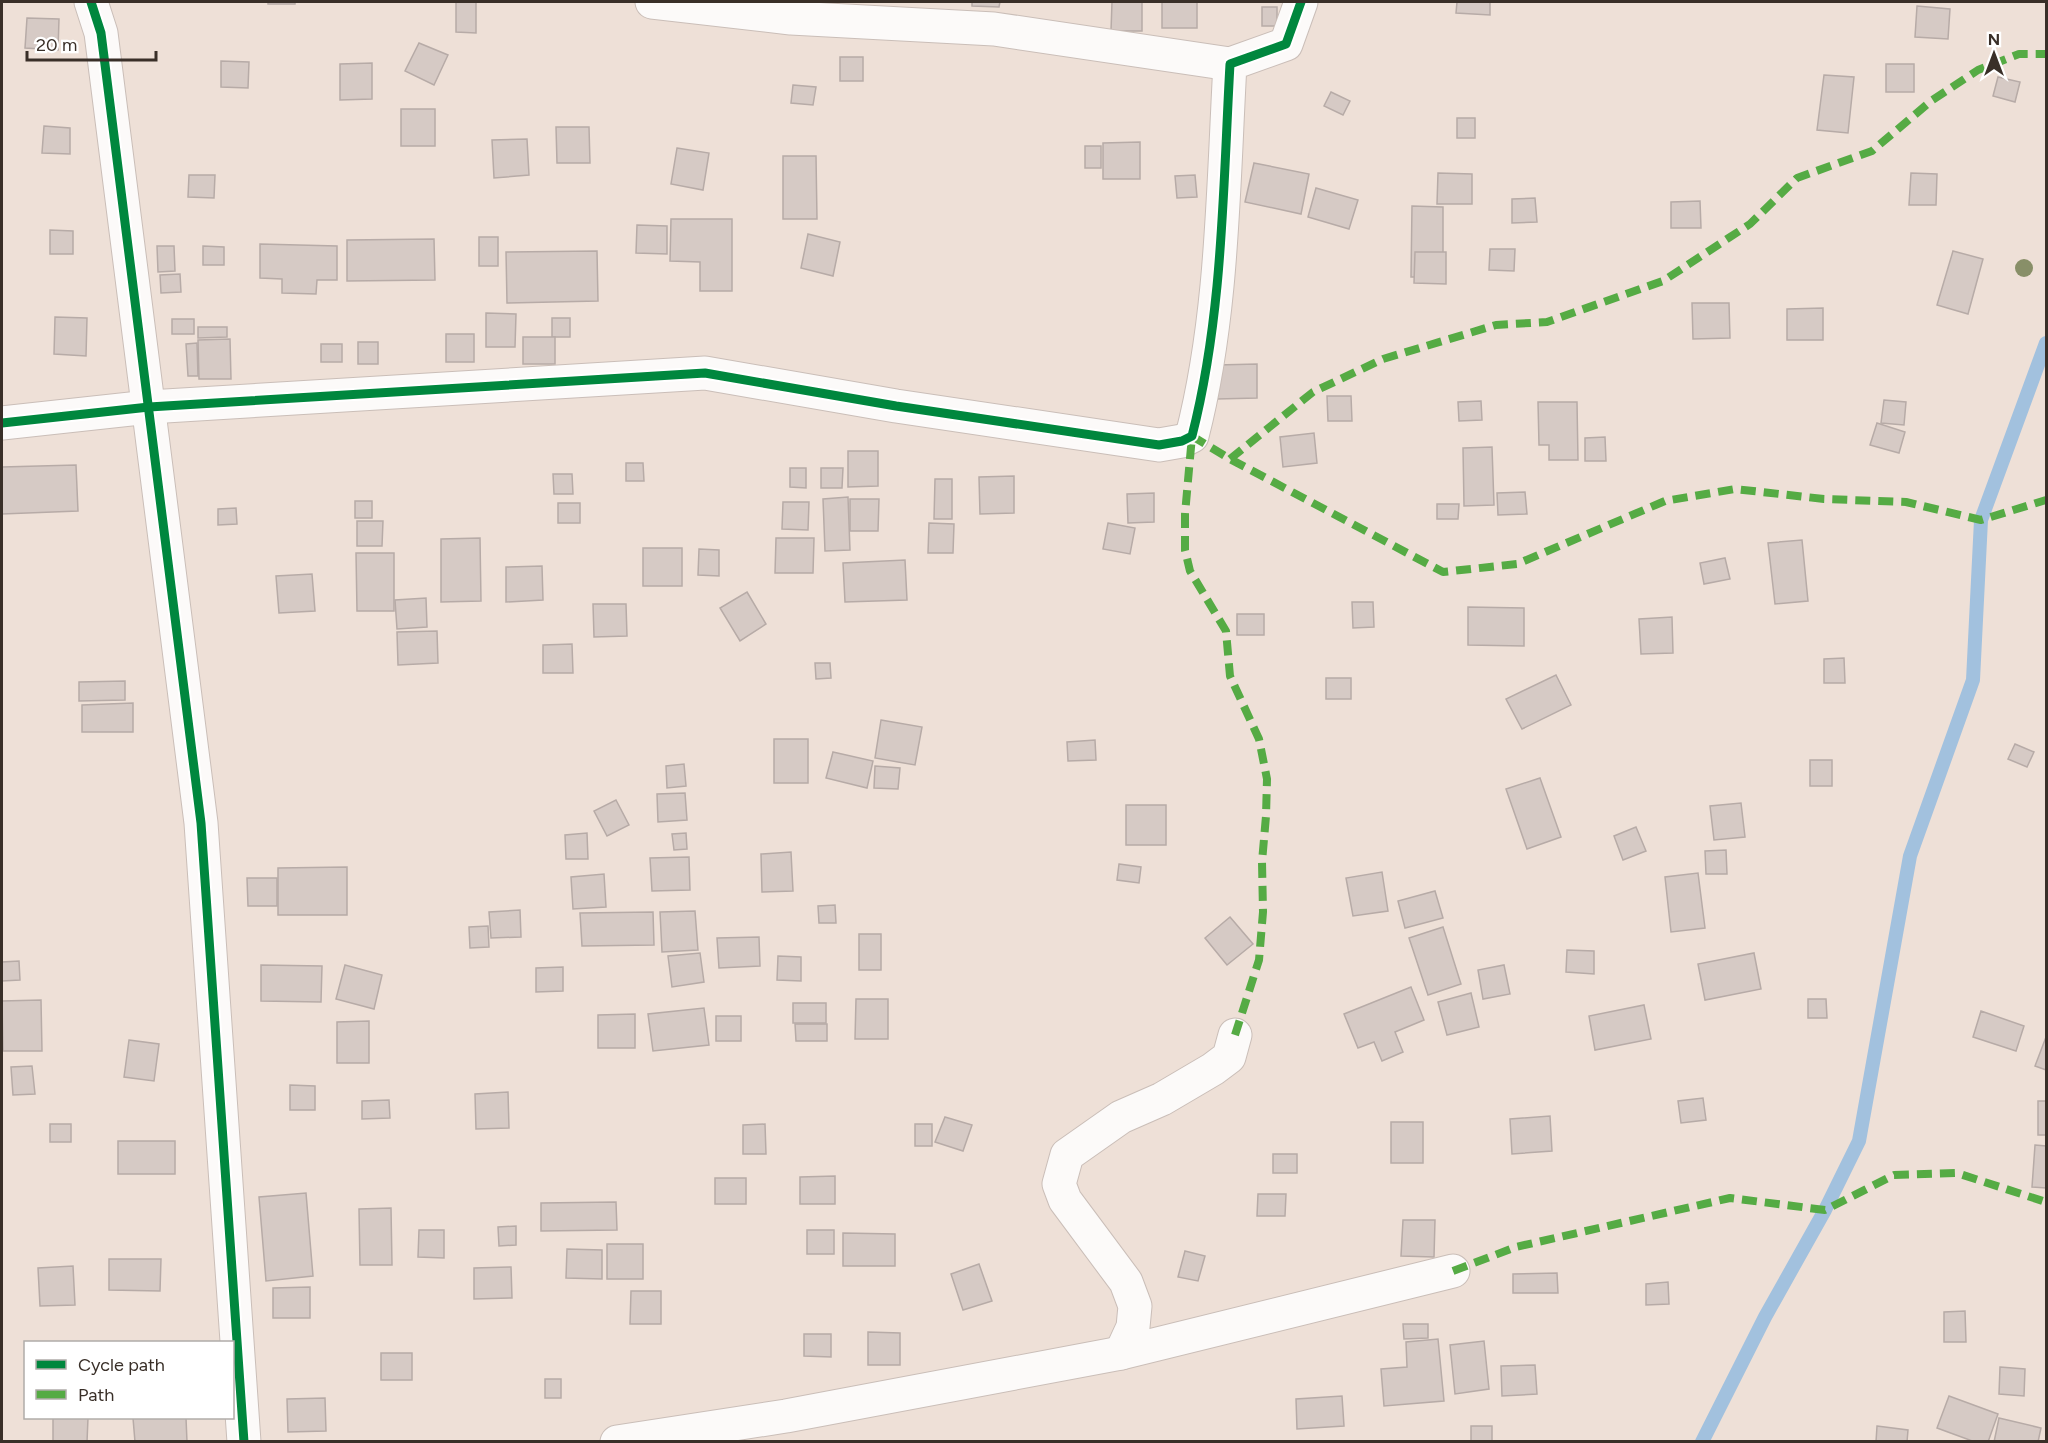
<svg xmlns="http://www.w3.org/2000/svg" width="2048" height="1443" viewBox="0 0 2048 1443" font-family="Figtree,sans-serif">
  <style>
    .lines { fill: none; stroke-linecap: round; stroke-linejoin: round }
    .stream { stroke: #a2c1de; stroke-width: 14 }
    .building { fill: #d6cac5; stroke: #b7aba7; stroke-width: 1.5 }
    .minor-casing { stroke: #cabeb8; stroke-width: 35 }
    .minor { stroke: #fcfaf9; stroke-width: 33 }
    .quiet { stroke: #55ab44; stroke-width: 8; stroke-dasharray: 15 8; stroke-linecap: butt }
    .cycleway-casing { stroke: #fff; stroke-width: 13 }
    .cycleway { stroke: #00873e; stroke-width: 9 }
    .tree { fill: #888f68 }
  </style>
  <rect width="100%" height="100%" fill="#eee0d7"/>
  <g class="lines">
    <polyline class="stream" points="1702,1442 1765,1317 1825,1210 1859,1141 1910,856 1973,680 1981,520 2046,343"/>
  </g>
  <g class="building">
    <rect x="268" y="2" width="27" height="2"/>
    <polygon points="456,2 476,2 476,33 456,32"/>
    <polygon points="972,2 1000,2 999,7 972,6"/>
    <polygon points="1112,2 1142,2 1142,31 1111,31"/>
    <rect x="1162" y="2" width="35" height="26"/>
    <polygon points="1457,2 1490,2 1490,15 1456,13"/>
    <polygon points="1917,6 1950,9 1948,39 1915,37"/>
    <rect x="1262" y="7" width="15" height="19"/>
    <polygon points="27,18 59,19 58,50 25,48"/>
    <polygon points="419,43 448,55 434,85 405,71"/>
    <rect x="840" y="57" width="23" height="24"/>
    <polygon points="221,61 249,62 248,88 221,87"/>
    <polygon points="372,63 372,99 340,100 340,64"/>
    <rect x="1886" y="64" width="28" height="28"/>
    <polygon points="1824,75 1854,77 1848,133 1817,130"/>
    <polygon points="1998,77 2020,82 2015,102 1993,96"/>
    <polygon points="793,85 816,87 813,105 791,103"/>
    <polygon points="1331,92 1350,101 1343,115 1324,106"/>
    <rect x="401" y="109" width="34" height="37"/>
    <rect x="1457" y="118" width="18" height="20"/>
    <polygon points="44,126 70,128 70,154 42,153"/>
    <polygon points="556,127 589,127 590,163 557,163"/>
    <polygon points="527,139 529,175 494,178 492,140"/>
    <polygon points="1140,142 1140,179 1103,179 1103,143"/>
    <rect x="1085" y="146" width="16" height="22"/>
    <polygon points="677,148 709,153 703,190 671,184"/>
    <polygon points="783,156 816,156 817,219 783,219"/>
    <polygon points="1254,163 1309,174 1301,214 1245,202"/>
    <polygon points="1438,173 1472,174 1472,204 1437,204"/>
    <polygon points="1911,173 1937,174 1936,205 1909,205"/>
    <polygon points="189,175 215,175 214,198 188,197"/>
    <polygon points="1195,175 1197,197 1177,198 1175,176"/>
    <polygon points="1316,188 1358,200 1349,229 1308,217"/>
    <polygon points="1535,198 1537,222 1512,223 1512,199"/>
    <polygon points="1700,201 1701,228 1671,228 1671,202"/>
    <polygon points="1412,206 1443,207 1443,277 1411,277"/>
    <polygon points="671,219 732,219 732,291 700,291 700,262 670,261"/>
    <polygon points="637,225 667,226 667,254 636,253"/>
    <polygon points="50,230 73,231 73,254 50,254"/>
    <polygon points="808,234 840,242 833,276 801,268"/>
    <rect x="479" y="237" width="19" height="29"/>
    <polygon points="434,239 435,280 347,281 347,240"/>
    <polygon points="260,244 337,246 337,280 317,280 316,294 282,293 282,279 260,278"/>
    <polygon points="157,246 174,246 175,271 158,272"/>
    <polygon points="203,246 224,247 224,265 203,265"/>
    <polygon points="1490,249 1515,249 1514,271 1489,270"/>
    <polygon points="597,251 598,301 507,303 506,252"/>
    <polygon points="1953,251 1983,259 1968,314 1937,305"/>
    <polygon points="1415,252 1446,252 1446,284 1414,283"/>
    <polygon points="180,274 181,292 161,293 160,275"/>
    <polygon points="1692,303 1729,303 1730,338 1693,339"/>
    <polygon points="1823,308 1823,340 1787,340 1787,309"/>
    <polygon points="486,313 516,314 515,347 486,347"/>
    <polygon points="55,317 87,318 86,356 54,354"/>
    <rect x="552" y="318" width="18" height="19"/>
    <rect x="172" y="319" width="22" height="15"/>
    <polygon points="198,327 227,327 227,337 198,338"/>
    <rect x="446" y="334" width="28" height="28"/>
    <rect x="523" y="337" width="32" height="27"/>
    <polygon points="230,339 231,379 199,379 198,340"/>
    <rect x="358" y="342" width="20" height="22"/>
    <polygon points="197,343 198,376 188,376 186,344"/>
    <rect x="321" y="344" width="21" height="18"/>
    <polygon points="1257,364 1257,398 1217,399 1217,365"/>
    <polygon points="1327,396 1351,396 1352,421 1328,421"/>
    <polygon points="1884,400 1906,402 1904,425 1881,423"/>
    <polygon points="1481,401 1482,420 1459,421 1458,402"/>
    <polygon points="1538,402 1577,402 1578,460 1549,460 1549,445 1539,445"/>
    <polygon points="1877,423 1905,432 1899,453 1870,445"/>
    <polygon points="1314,433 1317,463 1283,467 1280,437"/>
    <polygon points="1605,437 1606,461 1585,461 1585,438"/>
    <polygon points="1492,447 1494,505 1464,506 1463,448"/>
    <polygon points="848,451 878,451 878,486 848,487"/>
    <polygon points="626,463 643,463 644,481 626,481"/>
    <polygon points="76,465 78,511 2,514 2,467"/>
    <polygon points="790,468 806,468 806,488 790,487"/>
    <polygon points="821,468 843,468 842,488 821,488"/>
    <polygon points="553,474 572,474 573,494 554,494"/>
    <polygon points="1014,476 1014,513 980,514 979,477"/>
    <polygon points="935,479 952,479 952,519 934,519"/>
    <polygon points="1525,492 1527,514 1498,515 1497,493"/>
    <polygon points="1154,493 1154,522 1128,523 1127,494"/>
    <polygon points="848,497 850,550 825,551 823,499"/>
    <polygon points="850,499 879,499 878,531 850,531"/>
    <rect x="355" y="501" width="17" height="17"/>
    <polygon points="783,502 809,502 808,530 782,529"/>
    <rect x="558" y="503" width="22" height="20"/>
    <polygon points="1437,504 1459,504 1458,519 1437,519"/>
    <polygon points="236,508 237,524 218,525 218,509"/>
    <polygon points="357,521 383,521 382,546 357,546"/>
    <polygon points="929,523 954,524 953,553 928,553"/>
    <polygon points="1108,523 1135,528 1130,554 1103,549"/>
    <polygon points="480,538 481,601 441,602 441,539"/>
    <polygon points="776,538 814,538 813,573 775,573"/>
    <polygon points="1802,540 1808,601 1775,604 1768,543"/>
    <rect x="643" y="548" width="39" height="38"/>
    <polygon points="699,549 719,550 719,576 698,575"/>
    <polygon points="356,553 394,553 394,611 357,611"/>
    <polygon points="1725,558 1730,579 1704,584 1700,563"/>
    <polygon points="905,560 907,600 845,602 843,563"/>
    <polygon points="542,566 543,600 506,602 506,567"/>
    <polygon points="312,574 315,611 279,613 276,576"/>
    <polygon points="747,592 766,624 740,641 720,608"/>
    <polygon points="426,598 427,627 397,629 395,600"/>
    <polygon points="1352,602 1373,602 1374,627 1353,628"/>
    <polygon points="593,604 626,604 627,636 594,637"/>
    <polygon points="1468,607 1524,608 1524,646 1468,645"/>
    <rect x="1237" y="614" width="27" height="21"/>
    <polygon points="1672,617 1673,653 1641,654 1639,619"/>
    <polygon points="437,631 438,663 398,665 397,632"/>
    <polygon points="572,644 573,673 543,673 543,645"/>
    <polygon points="1844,658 1845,683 1824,683 1824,659"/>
    <polygon points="815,663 830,663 831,678 816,679"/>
    <polygon points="1556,675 1571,705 1522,729 1506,699"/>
    <rect x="1326" y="678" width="25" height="21"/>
    <polygon points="125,681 125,700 79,701 79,682"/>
    <polygon points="133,703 133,732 82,732 82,705"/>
    <polygon points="881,720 922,727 915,765 875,758"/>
    <rect x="774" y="739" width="34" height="44"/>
    <polygon points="1095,740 1096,760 1068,761 1067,742"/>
    <polygon points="2015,744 2034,752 2027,767 2008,759"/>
    <polygon points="833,752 873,761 867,788 826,778"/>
    <rect x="1810" y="760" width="22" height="26"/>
    <polygon points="684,764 686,786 667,788 666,766"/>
    <polygon points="875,766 900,768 898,789 874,788"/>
    <polygon points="1540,778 1561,837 1527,849 1506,789"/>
    <polygon points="685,793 687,820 658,822 657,794"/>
    <polygon points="616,800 629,825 607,836 594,811"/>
    <polygon points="1741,803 1745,837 1714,840 1710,806"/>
    <rect x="1126" y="805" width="40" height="40"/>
    <polygon points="1636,827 1646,851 1623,860 1614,836"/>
    <polygon points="587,833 588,859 566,859 565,835"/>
    <polygon points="686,833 687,849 674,850 672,834"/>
    <polygon points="1726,850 1727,874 1706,874 1705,851"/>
    <polygon points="791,852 793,891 762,892 761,854"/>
    <polygon points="689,857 690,890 652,891 650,858"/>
    <polygon points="1119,864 1141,867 1139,883 1117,880"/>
    <polygon points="347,867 347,915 278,915 278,868"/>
    <polygon points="1382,872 1388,911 1353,916 1346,878"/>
    <polygon points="1698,873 1705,928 1671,932 1665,877"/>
    <polygon points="604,874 606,907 573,909 571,877"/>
    <polygon points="247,878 277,878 277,906 248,906"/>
    <polygon points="1435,891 1443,918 1405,928 1398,901"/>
    <polygon points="835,905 836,923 819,923 818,906"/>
    <polygon points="520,910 521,937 491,938 489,912"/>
    <polygon points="695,911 698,950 662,952 660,912"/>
    <polygon points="653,912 654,945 582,946 580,913"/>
    <polygon points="1230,917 1253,944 1227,965 1205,938"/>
    <polygon points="488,926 489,947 470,948 469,927"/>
    <polygon points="1443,927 1461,984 1428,995 1409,938"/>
    <rect x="859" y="934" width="22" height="36"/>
    <polygon points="759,937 760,966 719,968 717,938"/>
    <polygon points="1567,950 1594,951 1594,974 1566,972"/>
    <polygon points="700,953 704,982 672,987 668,956"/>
    <polygon points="1754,953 1761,989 1705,1000 1698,964"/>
    <polygon points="778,956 801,957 801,981 777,980"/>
    <polygon points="19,961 20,980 2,981 2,962"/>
    <polygon points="261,965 322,966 321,1002 261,1001"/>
    <polygon points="345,965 382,975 374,1009 336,999"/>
    <polygon points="1504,965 1510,994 1483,999 1478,970"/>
    <polygon points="563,967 563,991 536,992 536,968"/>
    <polygon points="1411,987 1424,1020 1395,1032 1403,1052 1382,1061 1374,1042 1358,1048 1344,1014"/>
    <polygon points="1471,993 1479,1027 1447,1035 1438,1002"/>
    <polygon points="856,999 888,999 888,1039 855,1039"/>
    <polygon points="1808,999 1826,999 1827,1018 1808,1018"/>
    <polygon points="41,1000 42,1051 3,1051 2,1001"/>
    <rect x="793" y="1003" width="33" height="20"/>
    <polygon points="1644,1005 1651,1039 1595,1050 1589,1016"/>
    <polygon points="704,1008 709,1045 653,1051 648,1014"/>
    <polygon points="1981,1011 2024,1026 2016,1051 1973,1037"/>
    <polygon points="635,1014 635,1048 598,1048 598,1015"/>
    <rect x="716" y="1016" width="25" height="25"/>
    <polygon points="369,1021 369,1063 337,1063 337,1022"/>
    <polygon points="795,1024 827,1024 827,1041 796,1041"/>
    <polygon points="2046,1037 2046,1070 2035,1066"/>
    <polygon points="129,1040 159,1044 154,1081 124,1077"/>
    <polygon points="32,1066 35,1094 13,1095 11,1067"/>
    <polygon points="290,1085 315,1086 315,1110 290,1110"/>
    <polygon points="508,1092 509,1128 476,1129 475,1094"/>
    <polygon points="1703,1098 1706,1120 1681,1123 1678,1101"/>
    <polygon points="389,1100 390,1118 362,1119 362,1101"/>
    <rect x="2038" y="1101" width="8" height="34"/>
    <polygon points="1550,1116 1552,1151 1512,1154 1510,1119"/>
    <polygon points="945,1117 972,1125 963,1151 935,1142"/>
    <rect x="1391" y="1122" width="32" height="41"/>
    <rect x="50" y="1124" width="21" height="18"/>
    <polygon points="765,1124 766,1154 743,1154 743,1125"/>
    <rect x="915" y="1124" width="17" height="22"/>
    <rect x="118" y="1141" width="57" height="33"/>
    <polygon points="2035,1145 2046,1146 2046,1188 2032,1187"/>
    <rect x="1273" y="1154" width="24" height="19"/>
    <polygon points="835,1176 835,1204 800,1204 800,1177"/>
    <rect x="715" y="1178" width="31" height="26"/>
    <polygon points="306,1193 313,1276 266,1281 259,1197"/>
    <polygon points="1258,1194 1286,1194 1285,1216 1257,1216"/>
    <polygon points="616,1202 617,1230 541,1231 541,1203"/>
    <polygon points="391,1208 392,1265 360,1265 359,1209"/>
    <polygon points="1403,1220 1435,1220 1434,1257 1401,1256"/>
    <polygon points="516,1226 516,1245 499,1246 498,1227"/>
    <polygon points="419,1230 444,1230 444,1258 418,1257"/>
    <rect x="807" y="1230" width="27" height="24"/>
    <polygon points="843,1233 895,1234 895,1266 843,1266"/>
    <rect x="607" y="1244" width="36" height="35"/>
    <polygon points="567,1249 602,1250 602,1279 566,1278"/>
    <polygon points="1185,1251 1205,1256 1198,1281 1178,1277"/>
    <polygon points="109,1259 161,1259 160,1291 109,1290"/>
    <polygon points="979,1264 992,1301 963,1310 951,1274"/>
    <polygon points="73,1266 75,1305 40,1306 38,1268"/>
    <polygon points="511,1267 512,1298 474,1299 474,1268"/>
    <polygon points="1557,1273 1558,1293 1513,1293 1513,1274"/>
    <polygon points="1668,1282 1669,1304 1646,1305 1646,1284"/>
    <polygon points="310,1287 310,1318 273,1318 273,1288"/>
    <polygon points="631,1291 661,1291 661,1324 630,1324"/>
    <polygon points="1965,1311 1966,1342 1944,1342 1944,1312"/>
    <polygon points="1403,1324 1428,1324 1428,1338 1404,1339"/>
    <polygon points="868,1332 900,1333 900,1365 868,1365"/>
    <polygon points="804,1334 831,1334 831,1357 804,1356"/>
    <polygon points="1438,1339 1444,1401 1384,1406 1381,1369 1407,1367 1406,1342"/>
    <polygon points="1484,1341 1489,1389 1455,1394 1450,1345"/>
    <rect x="381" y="1353" width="31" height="27"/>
    <polygon points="1535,1365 1537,1394 1502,1396 1501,1366"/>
    <polygon points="2000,1367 2025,1369 2024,1396 1999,1394"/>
    <rect x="545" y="1379" width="16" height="19"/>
    <polygon points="1342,1396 1344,1426 1297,1429 1296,1399"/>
    <polygon points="1949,1396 1998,1414 1988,1442 1975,1442 1937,1428"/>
    <polygon points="325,1398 326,1431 288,1432 287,1399"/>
    <polygon points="53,1418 88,1418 87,1442 53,1442"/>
    <polygon points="133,1418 186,1418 187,1442 135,1442"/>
    <polygon points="1999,1418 2041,1428 2038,1442 1994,1442"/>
    <rect x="1471" y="1426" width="21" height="16"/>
    <polygon points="1877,1426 1908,1430 1907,1442 1876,1442"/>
  </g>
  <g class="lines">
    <g class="minor-casing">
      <g id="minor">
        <polyline points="91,2 101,33 201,823 244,1442"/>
        <polyline points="652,2 791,18 994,29 1230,64"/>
        <path d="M2,423L149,407L705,373L896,406L1159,445L1182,441L1192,436C1223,315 1223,188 1230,64L1286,44L1301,2"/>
        <polyline points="1121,1353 1133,1327 1135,1306 1126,1282 1065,1200 1059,1184 1067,1155 1121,1117 1162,1099 1213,1069 1229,1057 1235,1035"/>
        <polyline points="617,1442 786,1416 1121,1353 1453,1271"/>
      </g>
    </g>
    <use href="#minor" class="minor"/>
    <g class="quiet">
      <polyline points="1230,459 1313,392 1383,359 1496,325 1547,322 1663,281 1750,224 1797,178 1872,151 1931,101 1978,70 2019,54 2046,54"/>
      <polyline points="1235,1035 1259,960 1263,912 1262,862 1266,816 1267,779 1259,739 1230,676 1226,631 1190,571 1185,550 1185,514 1192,436 1230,459 1443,572 1517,564 1665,501 1735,489 1824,499 1906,502 1981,520 2046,500"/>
      <polyline points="1453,1271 1516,1247 1730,1198 1825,1210 1894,1175 1957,1173 2046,1202"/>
    </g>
    <g class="cycleway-casing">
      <g id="cycleway">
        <polyline points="91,2 101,33 201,823 244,1442"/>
        <path d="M2,423L149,407L705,373L896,406L1159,445L1182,441L1192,436C1223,315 1223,188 1230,64L1286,44L1301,2"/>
      </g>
    </g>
    <use href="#cycleway" class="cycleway"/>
  </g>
  <circle class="tree" cx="2024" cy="268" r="9"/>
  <rect width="2048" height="1443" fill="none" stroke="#392f28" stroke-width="6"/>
  <rect x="24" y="1341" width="210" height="78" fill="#ffffff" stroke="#b0aca9" stroke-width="1.5"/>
  <rect x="36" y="1360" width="30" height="9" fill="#00873e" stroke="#b0aca9" stroke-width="1.5"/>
  <text x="78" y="1371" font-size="18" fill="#392f28">Cycle path</text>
  <rect x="36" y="1390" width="30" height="9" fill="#55ab44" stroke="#b0aca9" stroke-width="1.5"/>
  <text x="78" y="1401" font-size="18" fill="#392f28">Path</text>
  <g transform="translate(1994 54)" stroke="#ffffff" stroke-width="4.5" paint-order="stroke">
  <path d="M0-4.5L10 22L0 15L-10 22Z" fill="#392f28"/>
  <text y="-9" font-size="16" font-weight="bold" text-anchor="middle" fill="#392f28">N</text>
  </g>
  <path d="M27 51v9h129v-9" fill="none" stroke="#392f28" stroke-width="3"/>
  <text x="36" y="51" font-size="18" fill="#392f28" stroke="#ffffff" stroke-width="4.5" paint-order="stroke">20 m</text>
</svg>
